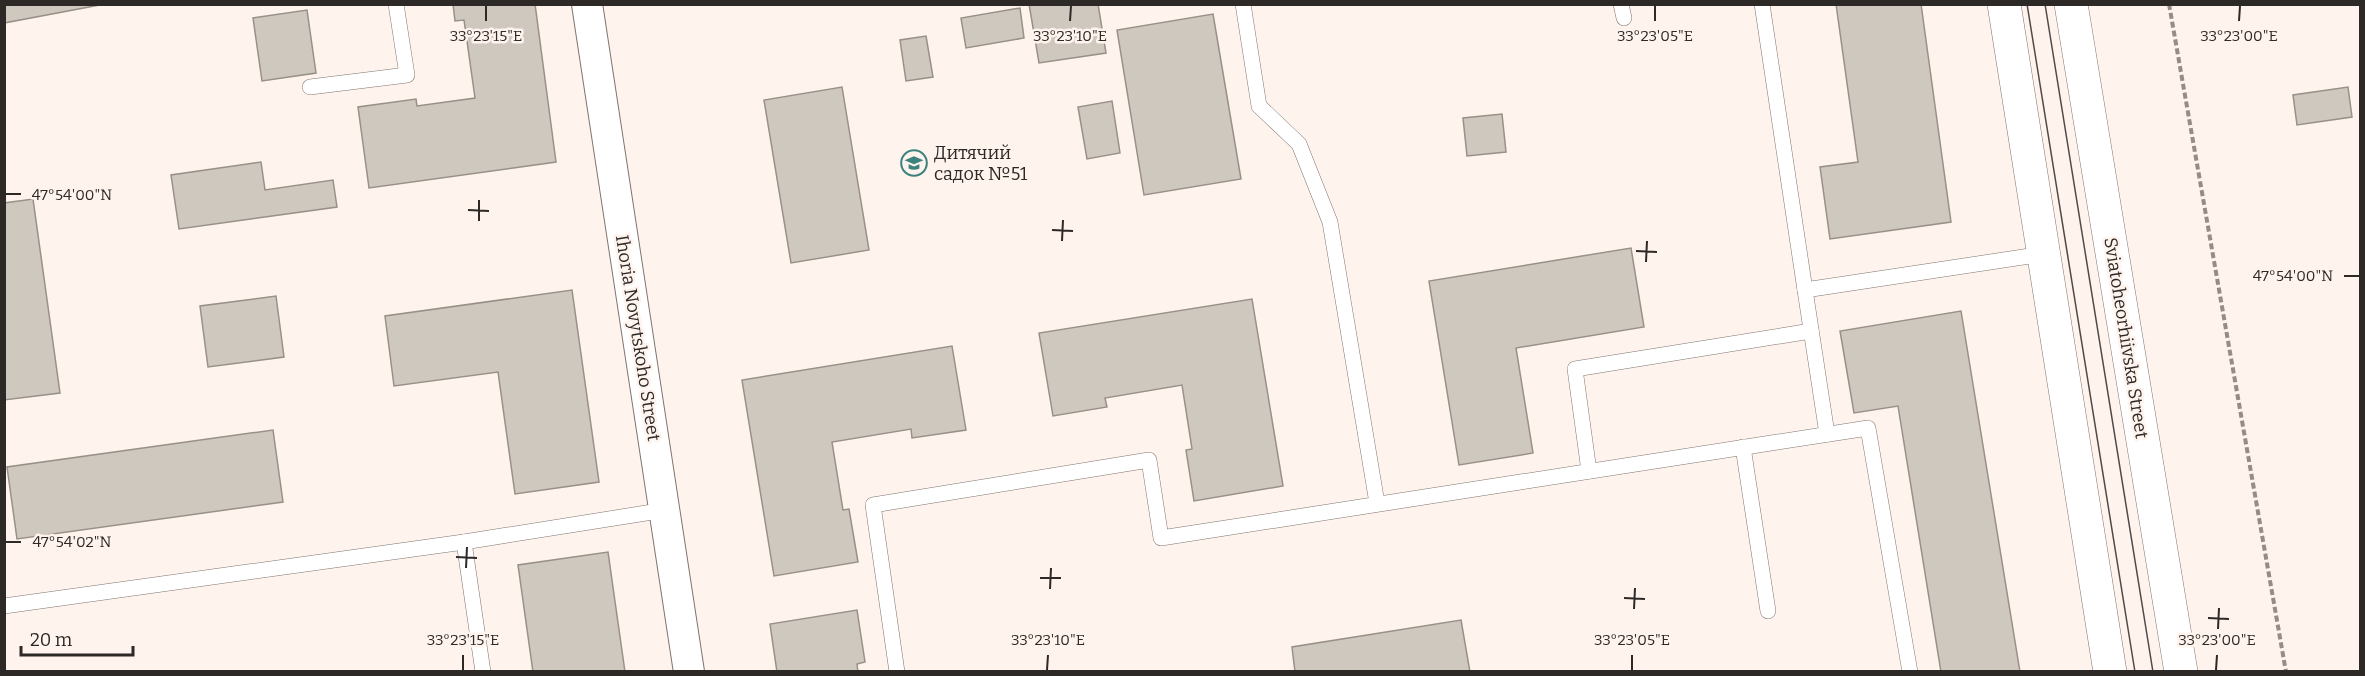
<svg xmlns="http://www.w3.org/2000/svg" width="2365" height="676" viewBox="0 0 2365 676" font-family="Bitter,serif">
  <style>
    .building { fill: #cfc8bf; stroke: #979188; stroke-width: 1.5 }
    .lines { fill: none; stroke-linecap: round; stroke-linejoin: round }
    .service-casing { stroke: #7f7570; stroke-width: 16 }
    .minor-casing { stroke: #7f7570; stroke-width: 32 }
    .secondary-casing { stroke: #7f7570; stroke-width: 34 }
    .path { stroke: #948c88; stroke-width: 4; stroke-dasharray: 6 3; stroke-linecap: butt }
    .service { stroke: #fff; stroke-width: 15 }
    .minor { stroke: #fff; stroke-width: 30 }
    .secondary { stroke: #fff; stroke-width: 33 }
    .tram { stroke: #4f4a48; stroke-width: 1.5 }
    .ticks { fill: none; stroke: #2d2927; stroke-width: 2 }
    .labels { text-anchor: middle; stroke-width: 5; stroke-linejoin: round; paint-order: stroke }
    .poi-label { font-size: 18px; fill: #2d2927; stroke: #fff3ed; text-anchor: start }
    .street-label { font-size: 18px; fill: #2d2927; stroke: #fff3ed }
    .ticks-label { font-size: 15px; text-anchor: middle; fill: #2d2927; stroke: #fff3ed; stroke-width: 5; stroke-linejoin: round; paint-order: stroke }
  </style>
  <rect width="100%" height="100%" fill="#fff3ed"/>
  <g class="building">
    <polygon points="4,4 105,4 4,23"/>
    <polygon points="453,4 535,4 556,162 369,188 358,107 416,99 417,106 475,98 464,20 455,21"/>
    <polygon points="1029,4 1098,4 1106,53 1039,63"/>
    <polygon points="1836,4 1921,4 1951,222 1830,239 1820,167 1858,162"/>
    <polygon points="1020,8 1024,38 966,48 961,18"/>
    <polygon points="307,10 316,73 262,81 253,18"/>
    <polygon points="1213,14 1241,179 1144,195 1117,30"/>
    <polygon points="926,36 933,77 906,81 900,40"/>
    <polygon points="842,87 869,250 791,263 764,100"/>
    <polygon points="2348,87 2352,117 2297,125 2293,95"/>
    <polygon points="1112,101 1120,153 1087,159 1078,107"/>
    <polygon points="1502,114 1506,152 1467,156 1463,118"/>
    <polygon points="261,162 265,190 333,180 337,207 179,229 171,175"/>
    <polygon points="33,199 60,393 4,400 4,203"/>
    <polygon points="1631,248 1644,327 1516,348 1533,453 1459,465 1429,281"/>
    <polygon points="572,290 599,482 515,494 498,372 394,386 385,316"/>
    <polygon points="276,296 284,357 208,367 200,306"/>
    <polygon points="1252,299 1283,486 1194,501 1186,450 1192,449 1182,385 1105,398 1107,407 1053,416 1039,333"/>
    <polygon points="1961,311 2020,672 1941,672 1898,406 1854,413 1840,331"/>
    <polygon points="952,346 966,430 912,438 911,429 832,442 843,510 849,509 858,562 774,576 742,380"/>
    <polygon points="273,430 283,502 17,539 7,467"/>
    <polygon points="608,552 625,672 533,672 518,565"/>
    <polygon points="857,610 865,662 857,664 858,672 777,672 770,624"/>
    <polygon points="1461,620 1470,672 1295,672 1292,647"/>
  </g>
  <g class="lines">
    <g class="service-casing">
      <g id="service">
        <polyline points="1243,4 1259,106 1299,144 1330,222 1377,503"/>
        <polyline points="1621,4 1624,18"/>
        <polyline points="1762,4 1805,290"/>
        <polyline points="310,87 407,75 396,4"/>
        <polyline points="1827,434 1805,290 2043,254"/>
        <polyline points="1743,447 1768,611"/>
        <polyline points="1589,471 1575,369 1811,331"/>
        <polyline points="464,542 483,672"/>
        <polyline points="4,606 464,542 665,510"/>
        <polyline points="897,672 873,505 1149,460 1161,538 1868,428 1910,672"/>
      </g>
    </g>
    <g class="minor-casing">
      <polyline id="minor" points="587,4 689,672"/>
    </g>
    <g class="secondary-casing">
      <g id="secondary">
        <polyline points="2004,4 2110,672"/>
        <polyline points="2071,4 2181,672"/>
      </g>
    </g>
    <polyline class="path" points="2169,4 2286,672"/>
    <use href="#service" class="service"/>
    <use href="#minor" class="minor"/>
    <use href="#secondary" class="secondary"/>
    <g class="tram">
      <polyline points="2027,4 2135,672"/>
      <polyline points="2045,4 2153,672"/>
    </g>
  </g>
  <path class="ticks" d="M486,21V6M1070,21L1071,6M1655,21V6M2239,21L2240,6M6,194H21M468,210L489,211M479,221V200M1052,230L1073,231M1062,241L1063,220M1636,251L1657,252M1646,262L1647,241M2344,276H2359M6,542H21M456,557L477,558M466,568L467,547M1040,578H1061M1050,589L1051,568M1624,598L1645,599M1634,609L1635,588M2208,618L2229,619M2218,629L2219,608M463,670V655M1047,670L1048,655M1632,670V655M2216,670L2217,655"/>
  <defs>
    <g id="school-ring" transform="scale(1.35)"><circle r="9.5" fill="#fff3ed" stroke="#3c837e" stroke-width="1.5"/><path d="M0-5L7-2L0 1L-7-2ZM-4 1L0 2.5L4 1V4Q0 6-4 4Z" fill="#3c837e"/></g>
  </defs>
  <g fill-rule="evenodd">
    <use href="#school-ring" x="914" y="163"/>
  </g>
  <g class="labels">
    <g class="poi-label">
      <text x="934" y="159">Дитячий<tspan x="934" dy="21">садок №51</tspan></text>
    </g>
    <g class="street-label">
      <text transform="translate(638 338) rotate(81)" y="6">Ihoria Novytskoho Street</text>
      <text transform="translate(2126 338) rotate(81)" y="6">Sviatoheorhiivska Street</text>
    </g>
  </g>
  <g class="ticks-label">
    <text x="486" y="41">33°23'15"E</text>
    <text x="1070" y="41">33°23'10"E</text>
    <text x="1655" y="41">33°23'05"E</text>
    <text x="2239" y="41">33°23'00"E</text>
    <text x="72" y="200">47°54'00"N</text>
    <text x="2293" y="281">47°54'00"N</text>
    <text x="72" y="547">47°54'02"N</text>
    <text x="463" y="645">33°23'15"E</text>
    <text x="1048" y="645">33°23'10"E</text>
    <text x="1632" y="645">33°23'05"E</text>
    <text x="2217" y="645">33°23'00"E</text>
  </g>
  <rect width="2365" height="676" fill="none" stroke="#2d2927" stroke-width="12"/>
  <path d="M21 646v9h112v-9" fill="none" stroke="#2d2927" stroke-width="3"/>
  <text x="30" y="646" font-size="18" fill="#2d2927" stroke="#fff3ed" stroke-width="4.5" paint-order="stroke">20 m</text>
</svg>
